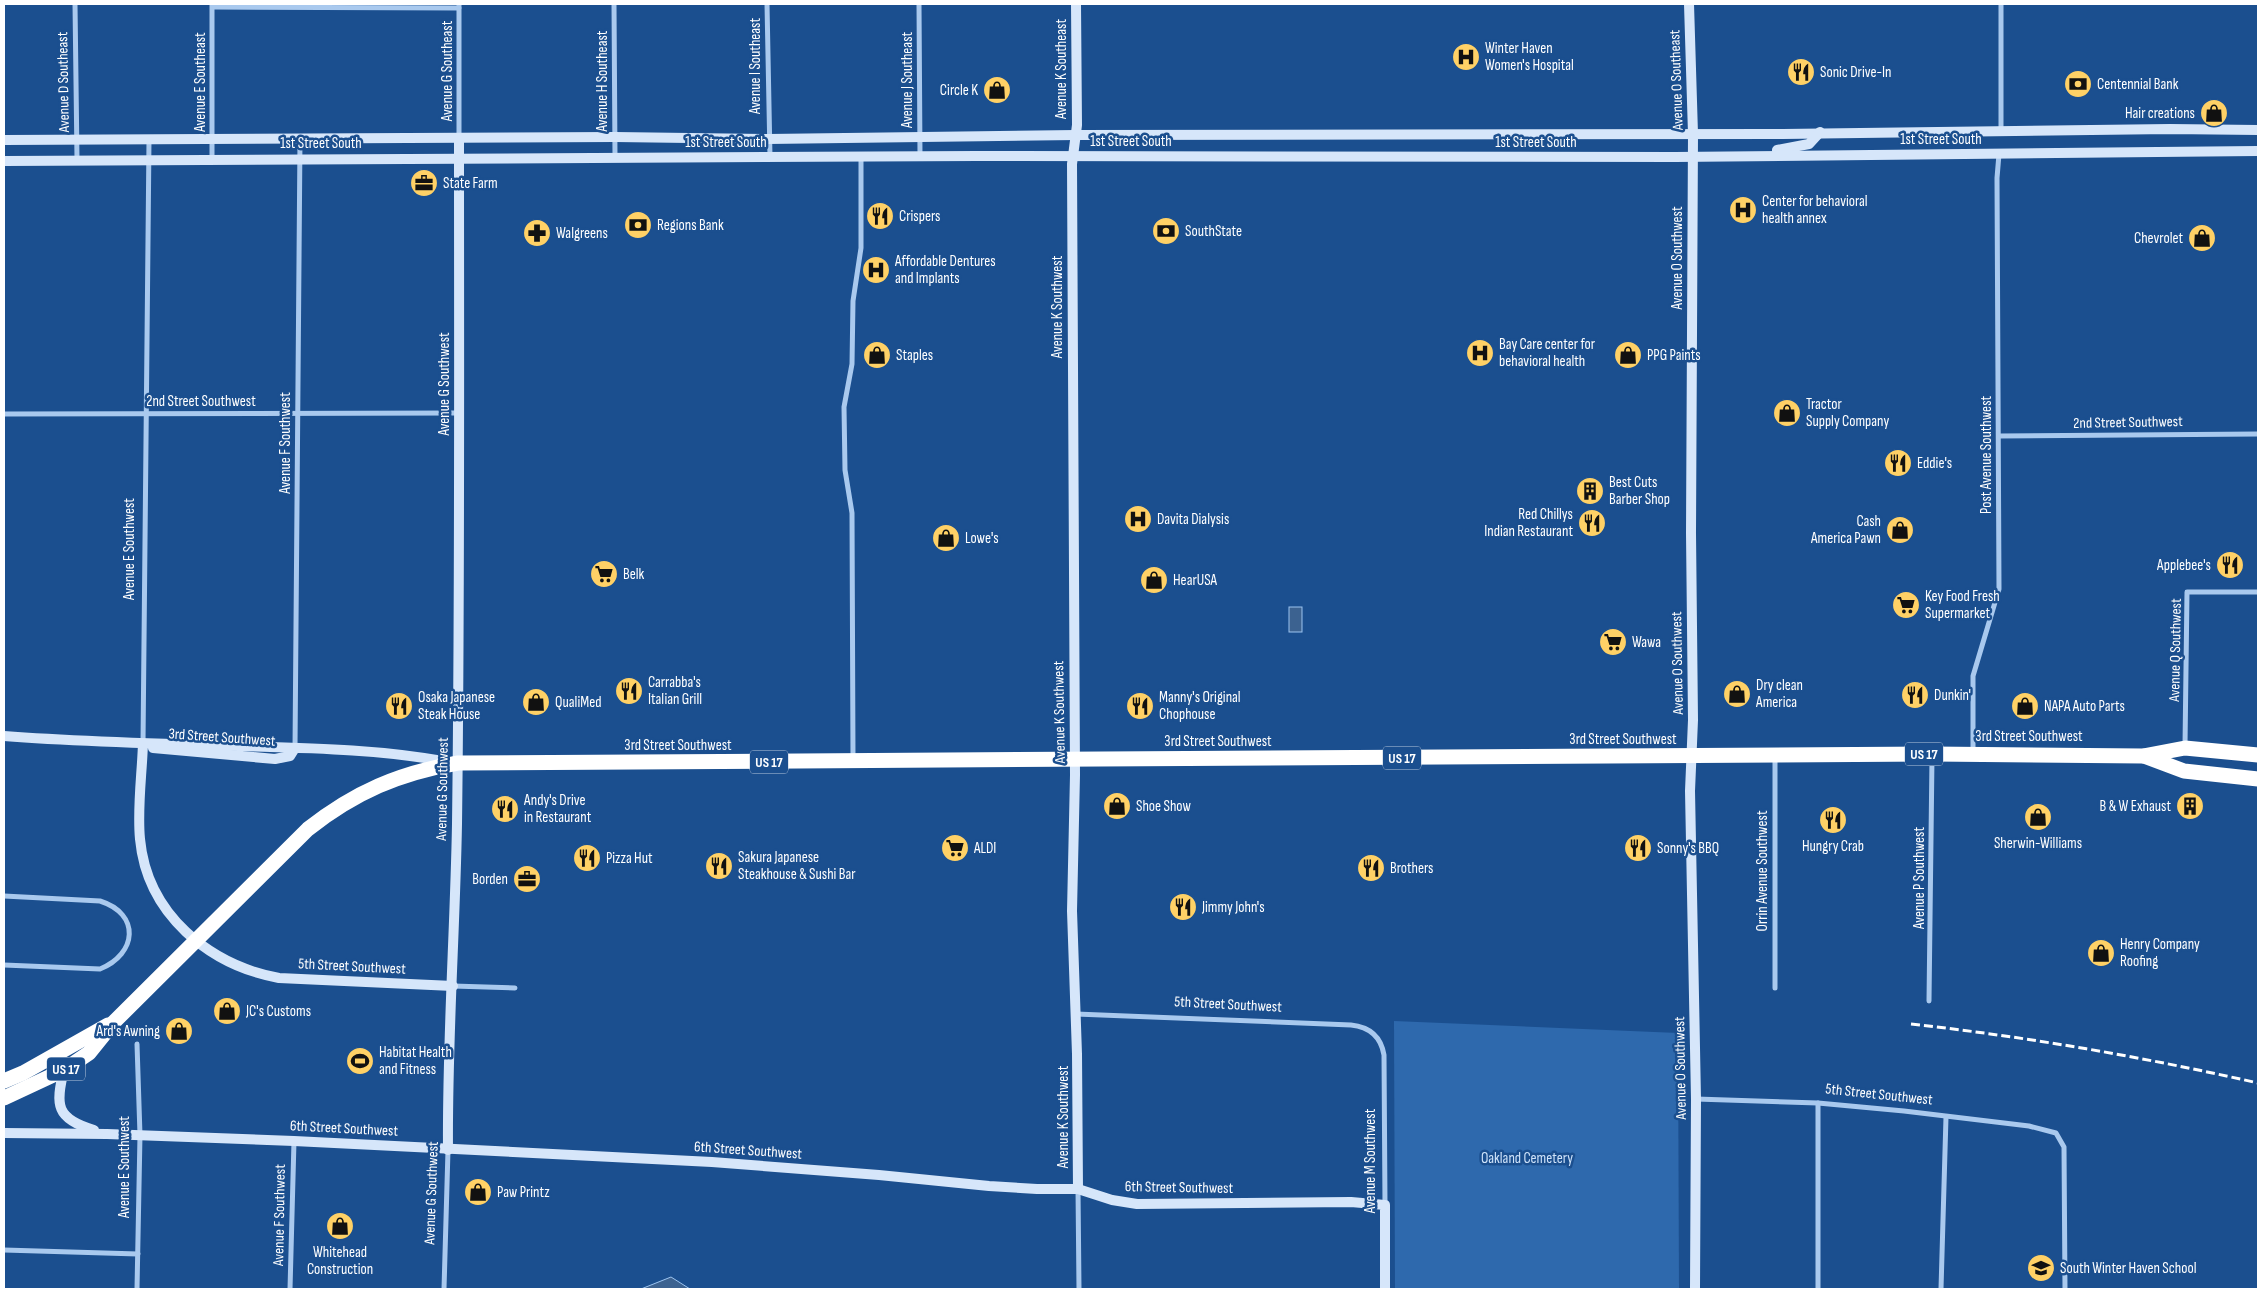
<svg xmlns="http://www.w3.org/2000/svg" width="2262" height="1293" viewBox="0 0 2262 1293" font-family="'Sofia Sans Condensed',sans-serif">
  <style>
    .green { fill: #2e69ad }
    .water { fill: #3c6290; stroke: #9cc4f0 }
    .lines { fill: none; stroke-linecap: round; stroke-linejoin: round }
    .street { stroke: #a9c9ee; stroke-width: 5 }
    .secondary { stroke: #d6e6fa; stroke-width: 10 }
    .highway { stroke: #fff; stroke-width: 15 }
    .rail { stroke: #fff; stroke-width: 3; stroke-dasharray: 9 4; stroke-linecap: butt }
    .labels { text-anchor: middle; stroke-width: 5; stroke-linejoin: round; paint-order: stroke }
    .shield { fill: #1b4f8f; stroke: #bbcadd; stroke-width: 1 }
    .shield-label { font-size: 14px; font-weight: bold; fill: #fff }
    .poi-label { font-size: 15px; fill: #fff; stroke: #1b4f8f; text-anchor: start }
    .street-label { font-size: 15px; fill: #fff; stroke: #1b4f8f }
    .park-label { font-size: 15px; fill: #cfe3fa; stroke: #1b4f8f }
  </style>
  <rect width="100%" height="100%" fill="#1b4f8f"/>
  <polygon class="green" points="1394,1021 1678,1033 1679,1289 1395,1289"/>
  <g class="water">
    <rect x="1289" y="607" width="13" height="25"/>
    <polygon points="671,1277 690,1289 641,1289"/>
  </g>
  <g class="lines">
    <g class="street">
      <polyline points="75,4 77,159"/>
      <polyline points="212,4 212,160"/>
      <polyline points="459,4 459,138"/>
      <polyline points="614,4 615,157"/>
      <polyline points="767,4 770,157"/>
      <polyline points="919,4 920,156"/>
      <polyline points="213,7 459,8"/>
      <polyline points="2001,131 2001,4"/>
      <polyline points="4,414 459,413"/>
      <polyline points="1999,436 2258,434"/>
      <polyline points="143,743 149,140"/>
      <polyline points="2185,745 2187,592 2258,592"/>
      <polyline points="295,748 300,139"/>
      <polyline points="1973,753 1973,676 1999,589 1997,178 1999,154"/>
      <polyline points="1775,756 1775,988"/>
      <polyline points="853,759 852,513 845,470 844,407 852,364 853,301 861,248 861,157"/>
      <path d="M4,896L100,901C141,914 137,954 100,969L4,965"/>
      <polyline points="453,986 515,988"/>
      <polyline points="1929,1001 1932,757"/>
      <path d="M1076,1014L1351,1025C1370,1027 1381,1037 1384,1055L1385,1205"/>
      <polyline points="1696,1099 1818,1103 1904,1111 2029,1126 2056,1133 2064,1147 2065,1289"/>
      <polyline points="1078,1189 1079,1289"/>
      <polyline points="4,1250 138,1254"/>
      <polyline points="137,1289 140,1135 137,1044"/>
      <polyline points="290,1289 294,1141"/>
      <polyline points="444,1289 448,1150"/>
      <polyline points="1818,1289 1818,1103"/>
      <polyline points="1941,1289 1946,1117"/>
    </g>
    <g class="secondary">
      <polyline points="1076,4 1077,125 1072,164 1075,775 1072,911 1077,1054 1078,1189"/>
      <polyline points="1689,4 1693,134 1691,533 1693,720 1690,791 1696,1099 1695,1289"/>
      <polyline points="4,140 615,137 768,139 1076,135 1783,134 2170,129 2258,130"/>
      <polyline points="1777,150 1809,144 1820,132"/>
      <polyline points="4,161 977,156 1675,157 2258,151"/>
      <path d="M4,736C82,742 160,744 238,746C308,748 380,749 449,762"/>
      <path d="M143,743C142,775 137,808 140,839C147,914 209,965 279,978L453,986"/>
      <polyline points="153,748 275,759 290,756 295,748"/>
      <path d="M64,1070C55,1105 56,1119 94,1130"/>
      <polyline points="4,1133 107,1134 294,1141 712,1162 879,1175 989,1186 1037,1189 1078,1189 1112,1200 1137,1204 1351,1202 1385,1205 1385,1289"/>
      <path d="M448,1150C447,1041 455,933 457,824C460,596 459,367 459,138"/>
    </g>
    <g class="highway">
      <polyline points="2144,756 2184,771 2258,779"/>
      <polyline points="4,1081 23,1073 108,1025"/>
      <path d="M4,1098L64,1070L89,1053L114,1022L308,829C355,792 399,773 458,763L1932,754L2143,756L2185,748L2258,755"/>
    </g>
    <path class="rail" d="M1911,1024C2028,1037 2143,1057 2258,1083"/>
  </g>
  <defs>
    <g id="hospital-disc" transform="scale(1.4375)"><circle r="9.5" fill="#ffd166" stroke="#1b4f8f"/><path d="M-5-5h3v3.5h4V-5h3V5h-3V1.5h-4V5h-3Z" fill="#111"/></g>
    <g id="restaurant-disc" transform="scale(1.4375)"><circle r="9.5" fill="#ffd166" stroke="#1b4f8f"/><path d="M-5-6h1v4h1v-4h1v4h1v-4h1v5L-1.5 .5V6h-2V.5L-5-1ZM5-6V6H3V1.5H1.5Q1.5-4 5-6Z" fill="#111"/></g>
    <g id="bank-disc" transform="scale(1.4375)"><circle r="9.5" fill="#ffd166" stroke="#1b4f8f"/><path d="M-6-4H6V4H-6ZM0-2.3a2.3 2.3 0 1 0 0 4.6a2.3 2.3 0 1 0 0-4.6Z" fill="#111"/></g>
    <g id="shop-disc" transform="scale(1.4375)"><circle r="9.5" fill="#ffd166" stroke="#1b4f8f"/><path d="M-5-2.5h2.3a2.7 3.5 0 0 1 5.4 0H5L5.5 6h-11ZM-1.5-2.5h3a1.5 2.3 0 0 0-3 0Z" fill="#111"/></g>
    <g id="office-disc" transform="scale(1.4375)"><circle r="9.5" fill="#ffd166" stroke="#1b4f8f"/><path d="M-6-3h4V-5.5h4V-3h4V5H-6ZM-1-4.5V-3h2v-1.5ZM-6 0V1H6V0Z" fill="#111"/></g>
    <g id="pharmacy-disc" transform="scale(1.4375)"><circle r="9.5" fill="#ffd166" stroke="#1b4f8f"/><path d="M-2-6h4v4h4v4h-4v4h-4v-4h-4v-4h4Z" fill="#111"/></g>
    <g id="building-disc" transform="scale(1.4375)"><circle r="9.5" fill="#ffd166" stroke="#1b4f8f"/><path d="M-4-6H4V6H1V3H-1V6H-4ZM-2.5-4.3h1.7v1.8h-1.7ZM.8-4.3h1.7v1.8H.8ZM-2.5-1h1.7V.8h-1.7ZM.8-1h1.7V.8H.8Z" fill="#111"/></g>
    <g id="supermarket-disc" transform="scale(1.4375)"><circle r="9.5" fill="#ffd166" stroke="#1b4f8f"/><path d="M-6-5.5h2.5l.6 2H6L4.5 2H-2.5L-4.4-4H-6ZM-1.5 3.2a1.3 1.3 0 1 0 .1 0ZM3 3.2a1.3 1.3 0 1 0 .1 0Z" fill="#111"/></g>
    <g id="stadium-disc" transform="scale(1.4375)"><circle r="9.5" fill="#ffd166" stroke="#1b4f8f"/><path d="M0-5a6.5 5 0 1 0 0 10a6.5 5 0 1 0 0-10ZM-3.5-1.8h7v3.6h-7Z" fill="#111"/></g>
    <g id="school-disc" transform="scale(1.4375)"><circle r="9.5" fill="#ffd166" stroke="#1b4f8f"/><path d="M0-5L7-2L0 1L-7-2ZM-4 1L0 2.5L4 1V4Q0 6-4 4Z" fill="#111"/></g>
  </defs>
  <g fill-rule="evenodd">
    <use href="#hospital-disc" x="1466" y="57"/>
    <use href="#restaurant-disc" x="1801" y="72"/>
    <use href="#bank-disc" x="2078" y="84"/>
    <use href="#shop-disc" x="997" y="90"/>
    <use href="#shop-disc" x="2214" y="113"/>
    <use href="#office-disc" x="424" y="183"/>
    <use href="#hospital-disc" x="1743" y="210"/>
    <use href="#restaurant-disc" x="880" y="216"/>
    <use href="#bank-disc" x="638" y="225"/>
    <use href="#bank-disc" x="1166" y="231"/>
    <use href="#pharmacy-disc" x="537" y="233"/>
    <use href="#shop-disc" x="2202" y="238"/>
    <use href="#hospital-disc" x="876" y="270"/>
    <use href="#hospital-disc" x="1480" y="353"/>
    <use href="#shop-disc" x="877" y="355"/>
    <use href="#shop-disc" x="1628" y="355"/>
    <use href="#shop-disc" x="1787" y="413"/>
    <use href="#restaurant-disc" x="1898" y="463"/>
    <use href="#building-disc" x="1590" y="491"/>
    <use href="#hospital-disc" x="1138" y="519"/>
    <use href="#restaurant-disc" x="1592" y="523"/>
    <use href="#shop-disc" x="1900" y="530"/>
    <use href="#shop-disc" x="946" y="538"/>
    <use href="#restaurant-disc" x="2230" y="565"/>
    <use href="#supermarket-disc" x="604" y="574"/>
    <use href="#shop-disc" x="1154" y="580"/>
    <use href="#supermarket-disc" x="1906" y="605"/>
    <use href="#supermarket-disc" x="1613" y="642"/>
    <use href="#restaurant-disc" x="629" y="691"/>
    <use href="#shop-disc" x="1737" y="694"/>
    <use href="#restaurant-disc" x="1915" y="695"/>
    <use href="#shop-disc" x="536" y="702"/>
    <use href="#restaurant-disc" x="399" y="706"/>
    <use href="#restaurant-disc" x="1140" y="706"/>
    <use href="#shop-disc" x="2025" y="706"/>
    <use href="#shop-disc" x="1117" y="806"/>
    <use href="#building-disc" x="2190" y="806"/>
    <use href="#restaurant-disc" x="505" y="809"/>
    <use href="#shop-disc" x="2038" y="817"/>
    <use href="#restaurant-disc" x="1833" y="820"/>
    <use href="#supermarket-disc" x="955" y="848"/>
    <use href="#restaurant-disc" x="1638" y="848"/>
    <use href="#restaurant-disc" x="587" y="858"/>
    <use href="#restaurant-disc" x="719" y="866"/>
    <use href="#restaurant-disc" x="1371" y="868"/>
    <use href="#office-disc" x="527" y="879"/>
    <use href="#restaurant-disc" x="1183" y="907"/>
    <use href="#shop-disc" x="2101" y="953"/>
    <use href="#shop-disc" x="227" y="1011"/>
    <use href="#shop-disc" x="179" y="1031"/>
    <use href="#stadium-disc" x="360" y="1061"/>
    <use href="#shop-disc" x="478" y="1192"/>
    <use href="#shop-disc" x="340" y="1226"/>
    <use href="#school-disc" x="2041" y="1268"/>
  </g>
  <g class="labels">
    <g class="shield">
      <rect x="1905" y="742.5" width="38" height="23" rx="4"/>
      <rect x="1383" y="746.5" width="38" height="23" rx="4"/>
      <rect x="750" y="750.5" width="38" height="23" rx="4"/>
      <rect x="47" y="1057.5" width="38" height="23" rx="4"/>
    </g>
    <g class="shield-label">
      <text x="1924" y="759">US 17</text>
      <text x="1402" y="763">US 17</text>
      <text x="769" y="767">US 17</text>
      <text x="66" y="1074">US 17</text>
    </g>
    <g class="poi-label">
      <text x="1485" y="53">Winter Haven<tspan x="1485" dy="17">Women's Hospital</tspan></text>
      <text x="1820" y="77">Sonic Drive-In</text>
      <text x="2097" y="89">Centennial Bank</text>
      <text x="978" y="95" text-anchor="end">Circle K</text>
      <text x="2195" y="118" text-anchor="end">Hair creations</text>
      <text x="443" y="188">State Farm</text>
      <text x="1762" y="206">Center for behavioral<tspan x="1762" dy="17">health annex</tspan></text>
      <text x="899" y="221">Crispers</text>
      <text x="657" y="230">Regions Bank</text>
      <text x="1185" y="236">SouthState</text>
      <text x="556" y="238">Walgreens</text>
      <text x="2183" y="243" text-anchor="end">Chevrolet</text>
      <text x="895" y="266">Affordable Dentures<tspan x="895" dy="17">and Implants</tspan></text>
      <text x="1499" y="349">Bay Care center for<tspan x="1499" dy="17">behavioral health</tspan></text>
      <text x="896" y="360">Staples</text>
      <text x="1647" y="360">PPG Paints</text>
      <text x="1806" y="409">Tractor<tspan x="1806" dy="17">Supply Company</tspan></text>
      <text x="1917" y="468">Eddie's</text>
      <text x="1609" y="487">Best Cuts<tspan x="1609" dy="17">Barber Shop</tspan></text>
      <text x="1573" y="519" text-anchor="end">Red Chillys<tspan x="1573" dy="17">Indian Restaurant</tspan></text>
      <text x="1157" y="524">Davita Dialysis</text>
      <text x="1881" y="526" text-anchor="end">Cash<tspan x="1881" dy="17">America Pawn</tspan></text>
      <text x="965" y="543">Lowe's</text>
      <text x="2211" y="570" text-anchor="end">Applebee's</text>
      <text x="623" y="579">Belk</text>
      <text x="1173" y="585">HearUSA</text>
      <text x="1925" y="601">Key Food Fresh<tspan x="1925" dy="17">Supermarket</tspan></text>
      <text x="1632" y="647">Wawa</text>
      <text x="648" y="687">Carrabba's<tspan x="648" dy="17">Italian Grill</tspan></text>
      <text x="1756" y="690">Dry clean<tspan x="1756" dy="17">America</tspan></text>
      <text x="1934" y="700">Dunkin'</text>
      <text x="418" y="702">Osaka Japanese<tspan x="418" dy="17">Steak House</tspan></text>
      <text x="1159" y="702">Manny's Original<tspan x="1159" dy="17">Chophouse</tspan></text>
      <text x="555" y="707">QualiMed</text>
      <text x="2044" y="711">NAPA Auto Parts</text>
      <text x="524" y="805">Andy's Drive<tspan x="524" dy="17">in Restaurant</tspan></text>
      <text x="1136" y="811">Shoe Show</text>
      <text x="2171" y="811" text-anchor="end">B &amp; W Exhaust</text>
      <text x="2038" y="848" text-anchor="middle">Sherwin-Williams</text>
      <text x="1833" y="851" text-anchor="middle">Hungry Crab</text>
      <text x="974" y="853">ALDI</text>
      <text x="1657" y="853">Sonny's BBQ</text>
      <text x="738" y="862">Sakura Japanese<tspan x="738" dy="17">Steakhouse &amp; Sushi Bar</tspan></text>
      <text x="606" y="863">Pizza Hut</text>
      <text x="1390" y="873">Brothers</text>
      <text x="508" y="884" text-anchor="end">Borden</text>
      <text x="1202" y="912">Jimmy John's</text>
      <text x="2120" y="949">Henry Company<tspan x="2120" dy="17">Roofing</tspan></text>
      <text x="246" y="1016">JC's Customs</text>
      <text x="160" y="1036" text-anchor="end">Ard's Awning</text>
      <text x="379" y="1057">Habitat Health<tspan x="379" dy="17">and Fitness</tspan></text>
      <text x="497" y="1197">Paw Printz</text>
      <text x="340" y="1257" text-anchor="middle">Whitehead<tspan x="340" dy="17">Construction</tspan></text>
      <text x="2060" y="1273">South Winter Haven School</text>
    </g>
    <g class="street-label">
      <text transform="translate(755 66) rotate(-90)" y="5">Avenue I Southeast</text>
      <text transform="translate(1061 69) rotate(-90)" y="5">Avenue K Southeast</text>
      <text transform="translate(447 71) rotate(-90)" y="5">Avenue G Southeast</text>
      <text transform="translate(907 80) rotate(-90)" y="5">Avenue J Southeast</text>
      <text transform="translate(1676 80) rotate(-92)" y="5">Avenue O Southeast</text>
      <text transform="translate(602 81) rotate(-90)" y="5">Avenue H Southeast</text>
      <text transform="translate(63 82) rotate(-91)" y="5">Avenue D Southeast</text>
      <text transform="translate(200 82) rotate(-90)" y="5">Avenue E Southeast</text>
      <text x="1941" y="144">1st Street South</text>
      <text x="1131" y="146">1st Street South</text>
      <text x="726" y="147">1st Street South</text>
      <text x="1536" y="147">1st Street South</text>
      <text x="321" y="148">1st Street South</text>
      <text transform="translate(1677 258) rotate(-90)" y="5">Avenue O Southwest</text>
      <text transform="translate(1057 307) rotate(-90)" y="5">Avenue K Southwest</text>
      <text transform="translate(444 384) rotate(-90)" y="5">Avenue G Southwest</text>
      <text x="201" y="406">2nd Street Southwest</text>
      <text transform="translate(2128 422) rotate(-1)" y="5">2nd Street Southwest</text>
      <text transform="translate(285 443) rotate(-90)" y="5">Avenue F Southwest</text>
      <text transform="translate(1986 455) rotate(-90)" y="5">Post Avenue Southwest</text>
      <text transform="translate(129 549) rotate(-90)" y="5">Avenue E Southwest</text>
      <text transform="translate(2175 650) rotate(-89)" y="5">Avenue Q Southwest</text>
      <text transform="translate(1677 663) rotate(-91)" y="5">Avenue O Southwest</text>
      <text transform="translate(1059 712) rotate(-91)" y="5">Avenue K Southwest</text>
      <text x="2029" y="741">3rd Street Southwest</text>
      <text transform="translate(222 737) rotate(4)" y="5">3rd Street Southwest</text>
      <text x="1623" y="744">3rd Street Southwest</text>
      <text x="1218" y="746">3rd Street Southwest</text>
      <text x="678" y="750">3rd Street Southwest</text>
      <text transform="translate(442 789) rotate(-89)" y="5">Avenue G Southwest</text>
      <text transform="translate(1762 871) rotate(-90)" y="5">Orrin Avenue Southwest</text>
      <text transform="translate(1919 878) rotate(-90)" y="5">Avenue P Southwest</text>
      <text transform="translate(352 966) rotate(3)" y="5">5th Street Southwest</text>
      <text transform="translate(1228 1004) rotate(3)" y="5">5th Street Southwest</text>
      <text transform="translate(1680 1068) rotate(-91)" y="5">Avenue O Southwest</text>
      <text transform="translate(1879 1094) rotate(6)" y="5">5th Street Southwest</text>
      <text transform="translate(1063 1117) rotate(-90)" y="5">Avenue K Southwest</text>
      <text transform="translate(344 1128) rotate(3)" y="5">6th Street Southwest</text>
      <text transform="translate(748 1150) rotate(4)" y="5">6th Street Southwest</text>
      <text transform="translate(1370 1161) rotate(-90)" y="5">Avenue M Southwest</text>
      <text transform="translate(124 1167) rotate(-90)" y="5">Avenue E Southwest</text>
      <text transform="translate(1179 1187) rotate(1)" y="5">6th Street Southwest</text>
      <text transform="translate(431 1193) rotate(-88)" y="5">Avenue G Southwest</text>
      <text transform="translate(279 1215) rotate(-89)" y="5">Avenue F Southwest</text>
    </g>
    <g class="park-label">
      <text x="1527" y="1163">Oakland Cemetery</text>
    </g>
  </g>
  <rect width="2262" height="1293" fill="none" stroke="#ffffff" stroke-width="10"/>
</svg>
